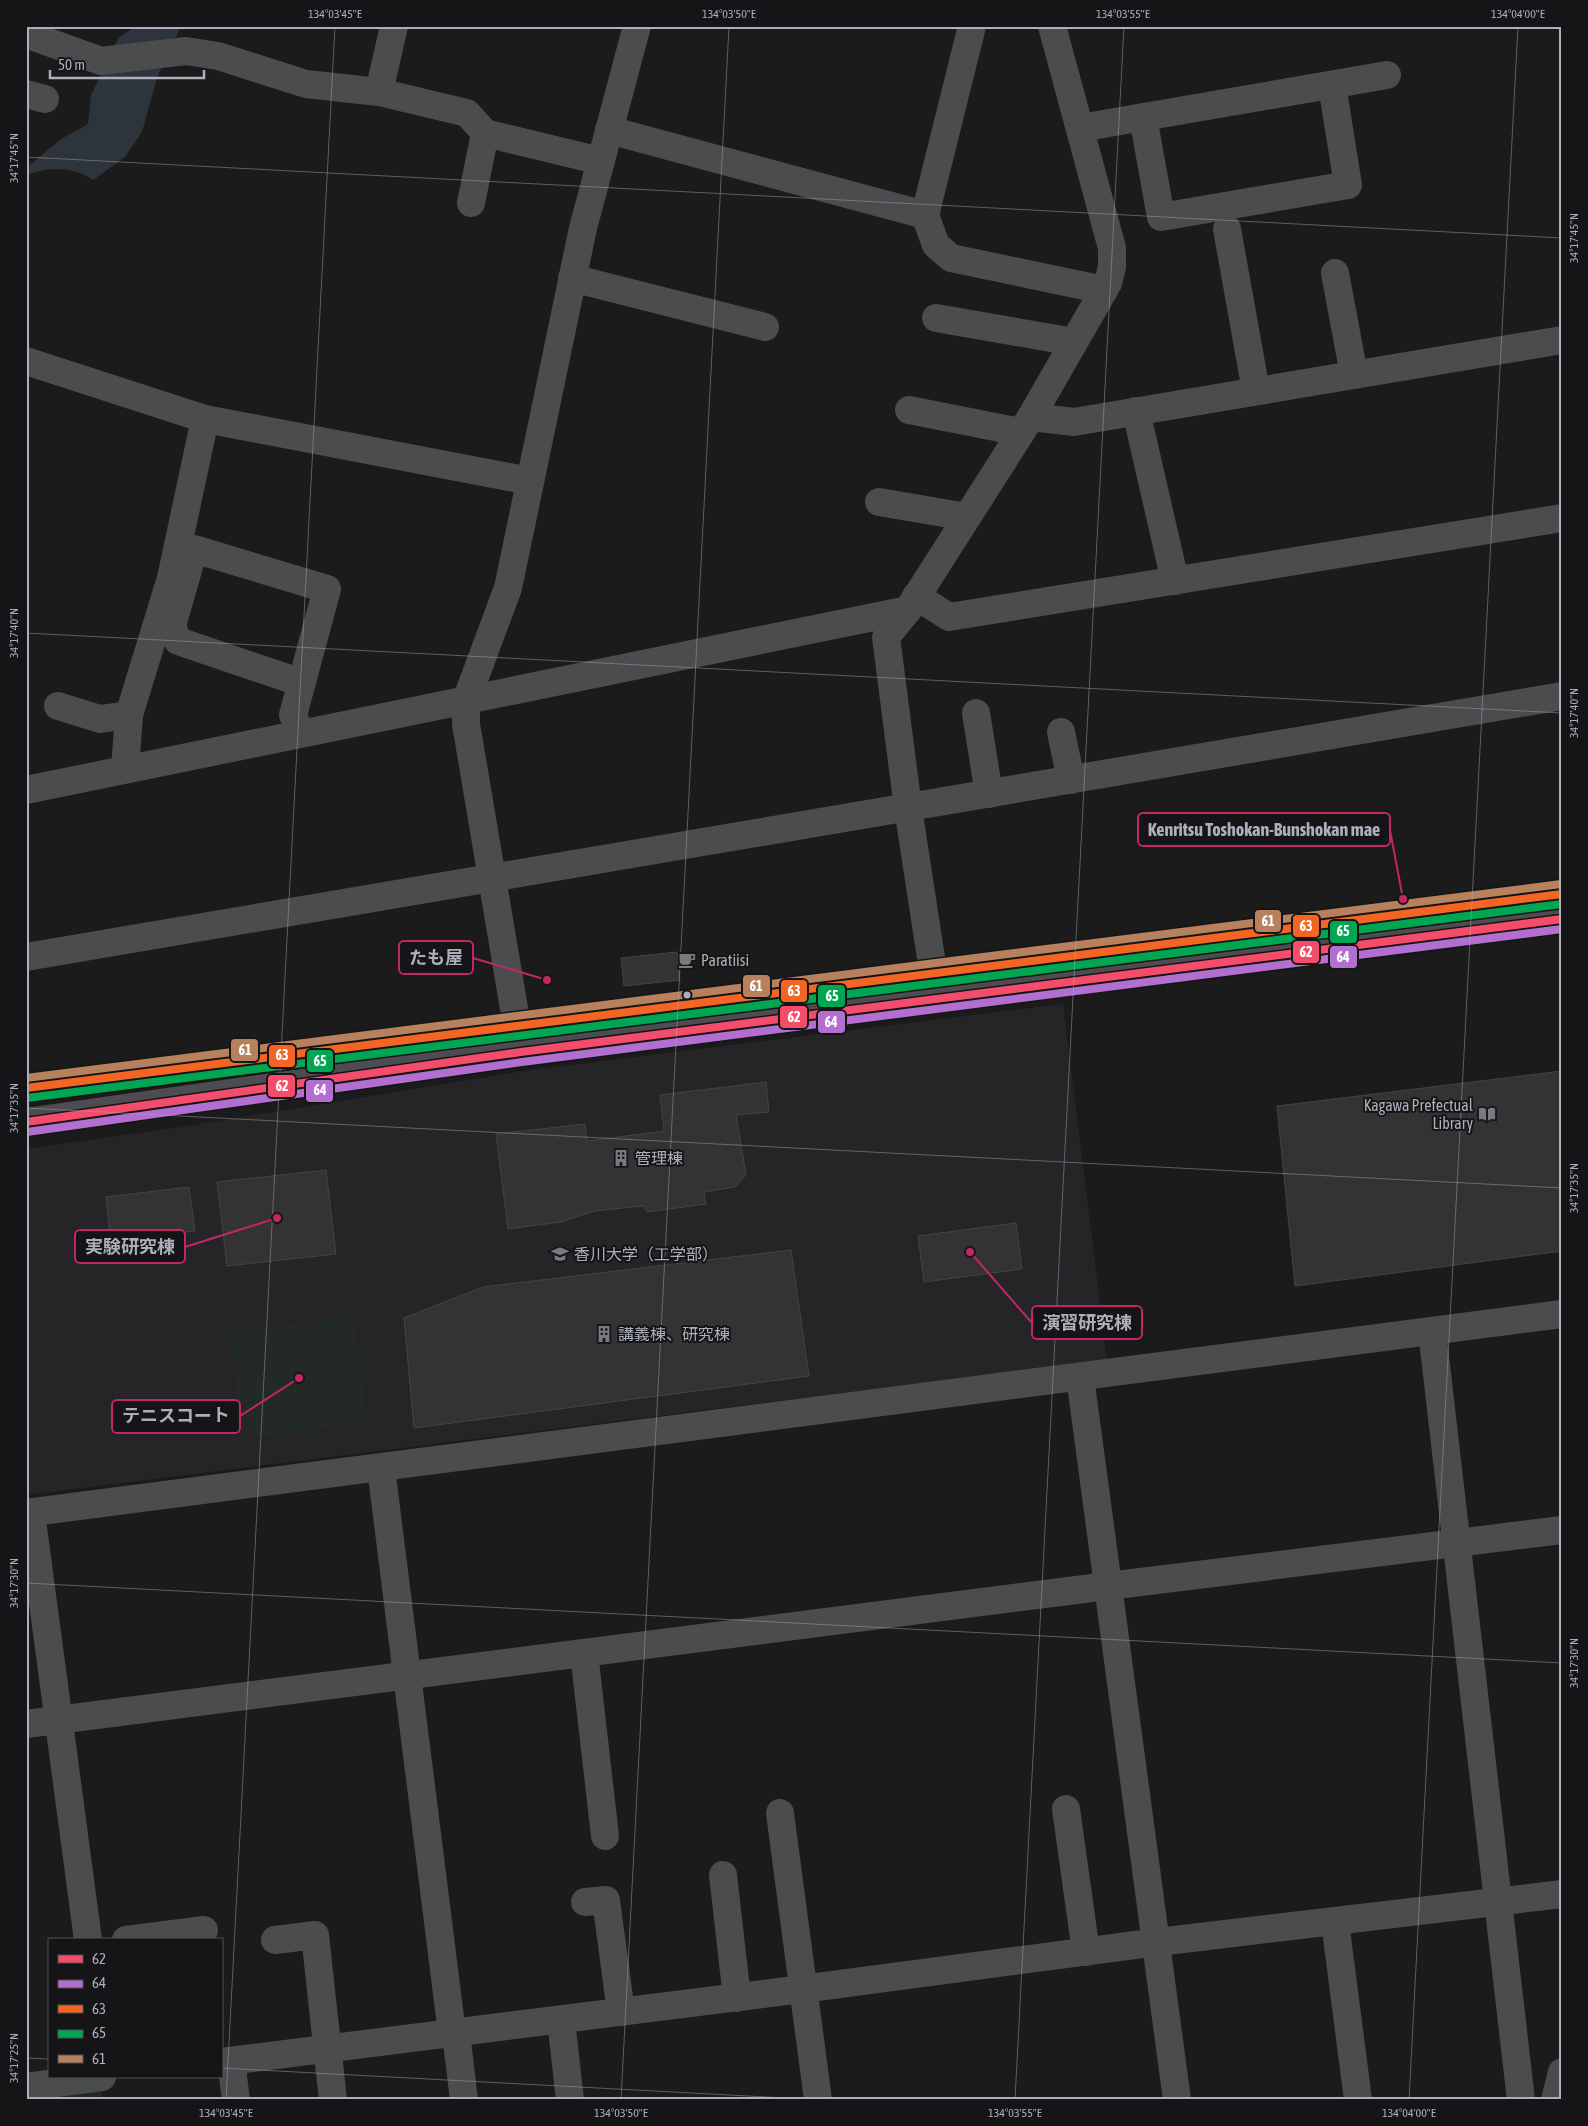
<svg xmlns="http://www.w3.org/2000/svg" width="1588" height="2126" viewBox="0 0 1588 2126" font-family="'Asap Condensed','Noto Sans JP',sans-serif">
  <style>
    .built { fill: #252527 }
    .green { fill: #232a25 }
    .water { fill: #2e343c }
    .building { fill: #333; stroke: #434447 }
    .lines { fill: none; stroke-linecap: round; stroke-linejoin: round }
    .minor { stroke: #4b4c4e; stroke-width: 28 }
    .major { stroke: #4d4d51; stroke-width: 28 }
    .bus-1-casing { stroke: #151517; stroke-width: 11 }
    .bus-2-casing { stroke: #151517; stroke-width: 11 }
    .bus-3-casing { stroke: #151517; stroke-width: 11 }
    .bus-4-casing { stroke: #151517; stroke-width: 11 }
    .bus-5-casing { stroke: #151517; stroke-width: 11 }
    .bus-1 { stroke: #f44d6c; stroke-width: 8 }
    .bus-2 { stroke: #b36fd0; stroke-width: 8 }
    .bus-3 { stroke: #f26522; stroke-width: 8 }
    .bus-4 { stroke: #00a651; stroke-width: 8 }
    .bus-5 { stroke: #b6815c; stroke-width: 8 }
    .ticks { fill: none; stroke: #adafba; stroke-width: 1; stroke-opacity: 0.45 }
    .bus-dot { fill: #adafba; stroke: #151517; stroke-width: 2 }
    .labels { text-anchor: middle; stroke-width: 4; stroke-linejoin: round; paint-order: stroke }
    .poi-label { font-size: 16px; fill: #adafba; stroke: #151517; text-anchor: start }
    .leader { fill: none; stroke: #c02764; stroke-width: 2 }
    .callout-dot { fill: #c02764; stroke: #151517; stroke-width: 2 }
    .callout { fill: #151517; stroke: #c02764; stroke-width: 2 }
    .callout-label { font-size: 18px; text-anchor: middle; font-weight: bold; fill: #adafba }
    .line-badge { stroke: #151517; stroke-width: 2 }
    .badge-label { font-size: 14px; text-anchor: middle; font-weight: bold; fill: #fff }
    .neatline { fill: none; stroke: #adafba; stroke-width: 2 }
    .ticks-label { font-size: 12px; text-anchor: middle; fill: #adafba }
  </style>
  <rect width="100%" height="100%" fill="#1b1b1b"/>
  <polygon class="built" points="1063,1004 1107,1360 26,1495 26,1149 181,1127 523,1071"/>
  <g class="green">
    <polygon points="354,1316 368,1423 243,1439 229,1332"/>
    <polygon points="101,2086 103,2100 26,2100"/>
  </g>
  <path class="water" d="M137,26H181L157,78L142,132L125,157L93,180C74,166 47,166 26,176V168L61,139L88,124L91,95L119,37Z"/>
  <g class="building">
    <polygon points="677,952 680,980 624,986 621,958"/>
    <polygon points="1562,1071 1562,1251 1295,1286 1277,1106"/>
    <polygon points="766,1082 769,1112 736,1115 746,1175 735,1187 704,1192 706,1204 647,1212 644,1206 622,1208 595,1211 561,1222 508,1229 496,1134 585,1124 587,1141 664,1131 660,1095"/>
    <polygon points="326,1170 336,1254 227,1266 217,1182"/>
    <polygon points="189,1187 195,1231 111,1242 106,1197"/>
    <polygon points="1016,1223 1022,1269 924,1282 918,1236"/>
    <polygon points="791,1250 809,1376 414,1428 404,1318 483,1287"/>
  </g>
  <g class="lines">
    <g class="minor">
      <polyline points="394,26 379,92 467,113 485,133 601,161"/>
      <polyline points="26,34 101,61 186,51 218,56 306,84 379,92"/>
      <polyline points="26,94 45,99"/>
      <polyline points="1143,117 1161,217 1348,185 1332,85"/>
      <polyline points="1080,128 1387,75"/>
      <polyline points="609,130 925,215 972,26"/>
      <polyline points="471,203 485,133"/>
      <polyline points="925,215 936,245 951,258 1104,290"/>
      <polyline points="1227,229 1256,391"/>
      <polyline points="1335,273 1354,375"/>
      <polyline points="572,278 765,327"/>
      <polyline points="936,318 1074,342"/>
      <polyline points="26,361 205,419 530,481"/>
      <polyline points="909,410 1021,432"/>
      <polyline points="1136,411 1175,581"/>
      <polyline points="1031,417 1074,422 1562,340"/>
      <polyline points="879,502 967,517"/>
      <polyline points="916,596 949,617 1562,518"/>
      <polyline points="58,706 100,719 129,715"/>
      <polyline points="976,713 989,794"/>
      <polyline points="1061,732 1071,780"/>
      <polyline points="300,733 293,715 327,589 194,549 172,626 178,641 302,683"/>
      <polyline points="125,768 129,715 171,578 205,419"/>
      <polyline points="26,790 908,610"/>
      <polyline points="26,957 1562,696"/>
      <polyline points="937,997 908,808 886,637 908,610 1031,417 1108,283 1112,267 1112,248 1052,26"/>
      <polyline points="521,1050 466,724 466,701 508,588 583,228 637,26"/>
      <polyline points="1432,1331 1521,2100"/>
      <polyline points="1080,1377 1177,2100"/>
      <polyline points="381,1468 452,2033"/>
      <polyline points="26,1513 1562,1314"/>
      <polyline points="31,1513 88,1940"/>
      <polyline points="584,1653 605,1836"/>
      <polyline points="26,1724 1108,1586 1562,1530"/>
      <polyline points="1066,1809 1086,1952"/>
      <polyline points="780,1813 818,2100"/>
      <polyline points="723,1875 737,1998"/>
      <polyline points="585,1902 606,1900 621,2012"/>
      <polyline points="1335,1922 1358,2100"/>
      <polyline points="126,1940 204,1930"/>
      <polyline points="275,1940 315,1935 333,2100"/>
      <polyline points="561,2020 570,2100"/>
      <polyline points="456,2033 464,2100"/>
      <polyline points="231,2061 236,2100"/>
      <polyline points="221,2062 802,1989 1158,1942 1562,1894"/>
      <polyline points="26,2087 102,2077"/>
      <polyline points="1555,2100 1562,2072"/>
    </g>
    <g class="major">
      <polyline points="26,1088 1562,894"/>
      <polyline points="26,1122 521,1052 1562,919"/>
    </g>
    <g class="bus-1-casing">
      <polyline id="bus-1" points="26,1122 521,1052 1562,919"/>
    </g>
    <g class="bus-2-casing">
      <polyline id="bus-2" points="27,1132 522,1062 1562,929"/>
    </g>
    <g class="bus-3-casing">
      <polyline id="bus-3" points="26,1088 1562,894"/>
    </g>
    <g class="bus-4-casing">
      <polyline id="bus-4" points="27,1098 1562,904"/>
    </g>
    <g class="bus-5-casing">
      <polyline id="bus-5" points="26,1078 1561,884"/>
    </g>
    <use href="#bus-1" class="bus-1"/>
    <use href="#bus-2" class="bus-2"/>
    <use href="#bus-3" class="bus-3"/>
    <use href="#bus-4" class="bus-4"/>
    <use href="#bus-5" class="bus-5"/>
  </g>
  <path class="ticks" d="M26,157L1562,238M26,633L1562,713M26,1108L1562,1188M26,1583L1562,1663M26,2058L49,2059M221,2068L823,2100M226,2100L335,26M621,2100L729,26M1015,2100L1124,26M1409,2100L1518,26"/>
  <defs>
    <g id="cafe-bare" transform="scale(1.35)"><path d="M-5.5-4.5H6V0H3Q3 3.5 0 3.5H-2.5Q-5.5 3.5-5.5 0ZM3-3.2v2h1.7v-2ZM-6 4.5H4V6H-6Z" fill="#7a7b82" stroke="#151517" stroke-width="2.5" paint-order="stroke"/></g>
    <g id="library-bare" transform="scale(1.35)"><path d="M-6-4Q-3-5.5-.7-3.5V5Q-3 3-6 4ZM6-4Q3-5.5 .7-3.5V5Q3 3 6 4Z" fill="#7a7b82" stroke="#151517" stroke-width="2.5" paint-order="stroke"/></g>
    <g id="building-bare" transform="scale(1.35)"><path d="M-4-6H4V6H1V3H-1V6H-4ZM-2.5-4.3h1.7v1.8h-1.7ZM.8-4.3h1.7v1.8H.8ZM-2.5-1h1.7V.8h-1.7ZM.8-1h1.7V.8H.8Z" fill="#7a7b82" stroke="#151517" stroke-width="2.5" paint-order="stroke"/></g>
    <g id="university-bare" transform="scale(1.35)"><path d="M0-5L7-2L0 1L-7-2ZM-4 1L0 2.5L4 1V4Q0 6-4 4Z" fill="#7a7b82" stroke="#151517" stroke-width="2.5" paint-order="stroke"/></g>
  </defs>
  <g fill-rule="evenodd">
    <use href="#cafe-bare" x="687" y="960"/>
    <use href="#library-bare" x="1487" y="1114"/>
    <use href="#building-bare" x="621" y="1158"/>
    <use href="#university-bare" x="560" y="1254"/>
    <use href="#building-bare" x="604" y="1334"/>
  </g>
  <circle class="bus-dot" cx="687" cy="995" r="4.5"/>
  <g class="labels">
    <g class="poi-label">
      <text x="701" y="966">Paratiisi</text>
      <text x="1473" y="1111" text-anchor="end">Kagawa Prefectual<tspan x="1473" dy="18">Library</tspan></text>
      <text x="635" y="1164">管理棟</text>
      <text x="574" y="1260">香川大学（工学部）</text>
      <text x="618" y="1340">講義棟、研究棟</text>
    </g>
  </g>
  <path class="leader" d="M1403 899L1390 830M547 980L473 958M277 1218L185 1247M970 1252L1032 1323M299 1378L240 1416"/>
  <g class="callout-dot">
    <circle cx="1403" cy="899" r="5"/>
    <circle cx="547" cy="980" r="5"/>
    <circle cx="277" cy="1218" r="5"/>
    <circle cx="970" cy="1252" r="5"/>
    <circle cx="299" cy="1378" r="5"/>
  </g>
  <g class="callout">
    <rect x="1138" y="813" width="252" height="33" rx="5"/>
    <rect x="399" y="941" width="74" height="33" rx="5"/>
    <rect x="75" y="1230" width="110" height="33" rx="5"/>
    <rect x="1032" y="1306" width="110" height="33" rx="5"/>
    <rect x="112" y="1400" width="128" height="33" rx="5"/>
  </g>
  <g class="callout-label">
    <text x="1264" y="836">Kenritsu Toshokan-Bunshokan mae</text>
    <text x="436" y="964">たも屋</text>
    <text x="130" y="1253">実験研究棟</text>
    <text x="1087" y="1329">演習研究棟</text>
    <text x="176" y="1422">テニスコート</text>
  </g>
  <g class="line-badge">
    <rect x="1254" y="909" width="28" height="24" rx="5" fill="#b6815c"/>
    <rect x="1292" y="914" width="28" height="24" rx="5" fill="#f26522"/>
    <rect x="1329" y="920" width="29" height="24" rx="5" fill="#00a651"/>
    <rect x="1292" y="940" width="28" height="24" rx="5" fill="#f44d6c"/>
    <rect x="1329" y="945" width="29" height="24" rx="5" fill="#b36fd0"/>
    <rect x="742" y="974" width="29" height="24" rx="5" fill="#b6815c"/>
    <rect x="780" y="979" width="28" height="24" rx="5" fill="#f26522"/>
    <rect x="817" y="984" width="29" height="24" rx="5" fill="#00a651"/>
    <rect x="779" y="1005" width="29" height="24" rx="5" fill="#f44d6c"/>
    <rect x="817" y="1010" width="29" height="24" rx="5" fill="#b36fd0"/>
    <rect x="230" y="1038" width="29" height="24" rx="5" fill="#b6815c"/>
    <rect x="268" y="1044" width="28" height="24" rx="5" fill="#f26522"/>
    <rect x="306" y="1049" width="28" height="24" rx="5" fill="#00a651"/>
    <rect x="267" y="1074" width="29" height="24" rx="5" fill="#f44d6c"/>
    <rect x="305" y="1079" width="29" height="24" rx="5" fill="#b36fd0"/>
  </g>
  <g class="badge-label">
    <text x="1268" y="926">61</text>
    <text x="1306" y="931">63</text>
    <text x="1343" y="936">65</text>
    <text x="1306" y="957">62</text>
    <text x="1343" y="962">64</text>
    <text x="756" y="991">61</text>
    <text x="794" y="996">63</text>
    <text x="832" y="1001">65</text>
    <text x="794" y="1022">62</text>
    <text x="831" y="1027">64</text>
    <text x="245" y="1055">61</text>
    <text x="282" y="1060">63</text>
    <text x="320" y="1066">65</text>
    <text x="282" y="1091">62</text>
    <text x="320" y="1095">64</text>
  </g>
  <rect width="1588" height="2126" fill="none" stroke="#151517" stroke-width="55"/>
  <rect x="48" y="1938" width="175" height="140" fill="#151517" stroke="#525358"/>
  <rect x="58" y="1955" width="25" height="8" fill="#f44d6c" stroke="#525358"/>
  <text x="92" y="1964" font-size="15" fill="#adafba">62</text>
  <rect x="58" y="1980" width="25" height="8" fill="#b36fd0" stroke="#525358"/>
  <text x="92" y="1988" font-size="15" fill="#adafba">64</text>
  <rect x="58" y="2005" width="25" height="8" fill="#f26522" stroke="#525358"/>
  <text x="92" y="2014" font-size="15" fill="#adafba">63</text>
  <rect x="58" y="2030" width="25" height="8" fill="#00a651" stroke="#525358"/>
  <text x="92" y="2038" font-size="15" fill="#adafba">65</text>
  <rect x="58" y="2055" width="25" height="8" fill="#b6815c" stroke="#525358"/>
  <text x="92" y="2064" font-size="15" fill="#adafba">61</text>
  <path d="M50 70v8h154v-8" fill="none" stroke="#adafba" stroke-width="2.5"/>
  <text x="58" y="70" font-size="15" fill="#adafba" stroke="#151517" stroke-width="4" paint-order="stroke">50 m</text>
  <rect x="28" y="28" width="1532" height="2070" class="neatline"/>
  <g class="ticks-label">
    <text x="335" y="18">134°03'45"E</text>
    <text x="729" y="18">134°03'50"E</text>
    <text x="1123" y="18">134°03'55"E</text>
    <text x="1518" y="18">134°04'00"E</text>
    <text transform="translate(14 158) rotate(-90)" y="4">34°17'45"N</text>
    <text transform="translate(1574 238) rotate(-90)" y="4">34°17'45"N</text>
    <text transform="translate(14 633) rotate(-90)" y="4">34°17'40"N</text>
    <text transform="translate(1574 713) rotate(-90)" y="4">34°17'40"N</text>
    <text transform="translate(14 1108) rotate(-90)" y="4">34°17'35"N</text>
    <text transform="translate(1574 1188) rotate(-90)" y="4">34°17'35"N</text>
    <text transform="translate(14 1583) rotate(-90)" y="4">34°17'30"N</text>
    <text transform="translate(1574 1663) rotate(-90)" y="4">34°17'30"N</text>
    <text transform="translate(14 2058) rotate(-90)" y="4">34°17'25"N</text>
    <text x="226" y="2117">134°03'45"E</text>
    <text x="621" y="2117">134°03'50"E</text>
    <text x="1015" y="2117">134°03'55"E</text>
    <text x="1409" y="2117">134°04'00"E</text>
  </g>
</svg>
